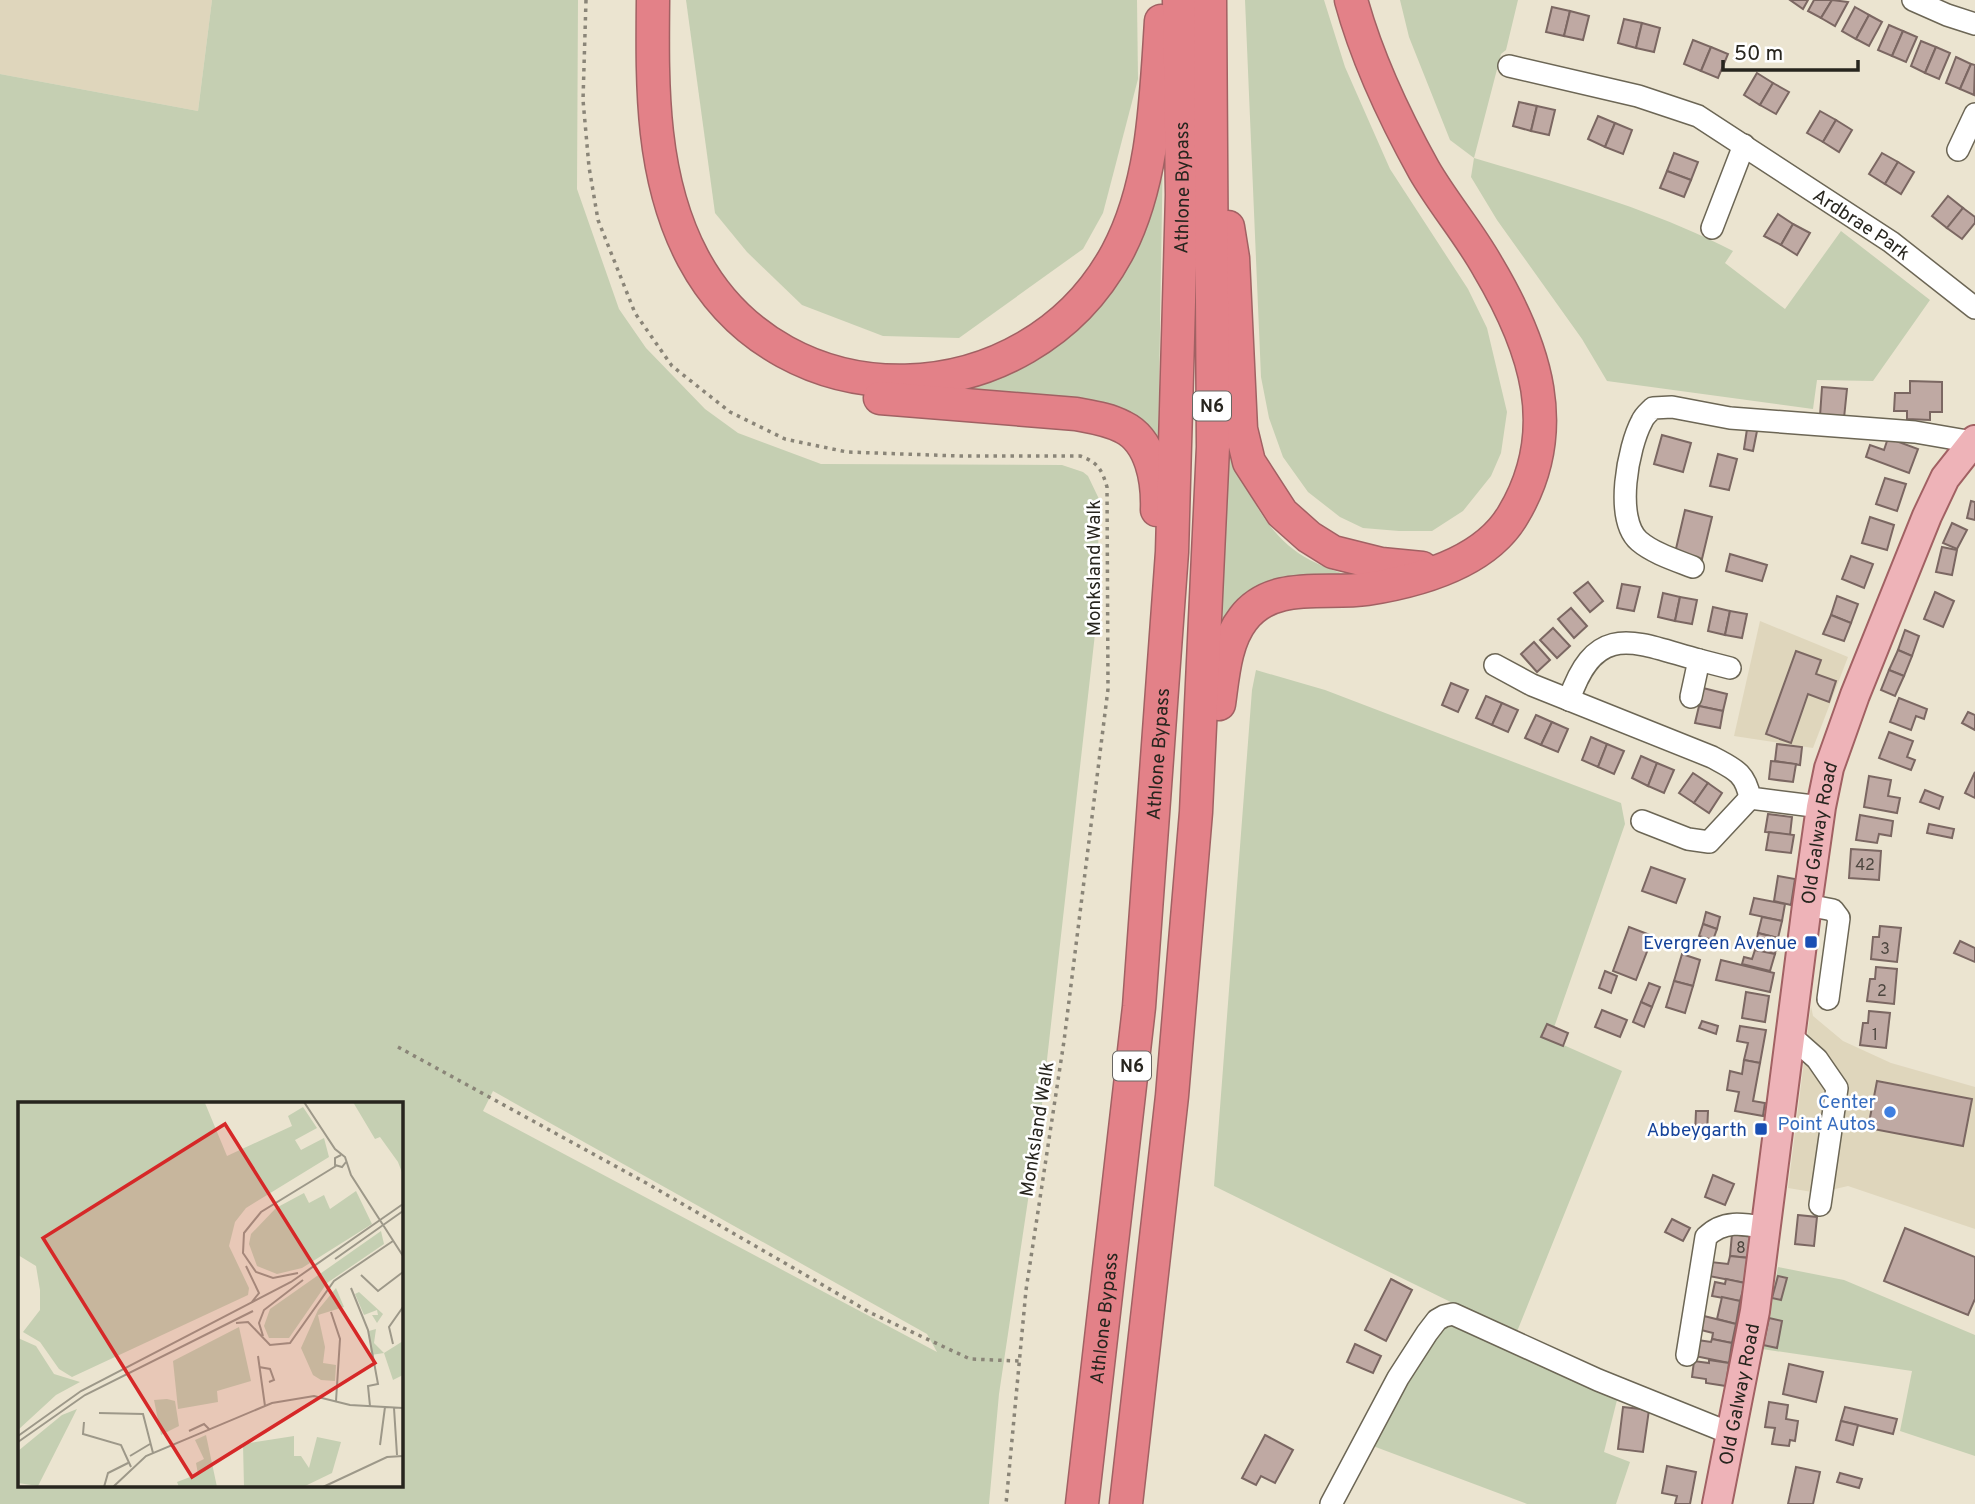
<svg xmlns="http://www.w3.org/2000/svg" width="1975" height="1504" viewBox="0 0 1975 1504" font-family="Overpass,sans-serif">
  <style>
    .built { fill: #dfd6bc }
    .green { fill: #c5cfb2; fill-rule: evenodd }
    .building { fill: #bfa9a3; stroke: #7b6762; stroke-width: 2 }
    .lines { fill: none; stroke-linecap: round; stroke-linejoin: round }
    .minor-casing { stroke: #6c6655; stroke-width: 24 }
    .major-casing { stroke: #a16163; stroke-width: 32 }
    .highway-casing { stroke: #a16163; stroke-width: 35 }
    .path { stroke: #8a8578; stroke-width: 3.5; stroke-dasharray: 3.5 5; stroke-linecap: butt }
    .minor { stroke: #fff; stroke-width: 21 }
    .major { stroke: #eeb3b8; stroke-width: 28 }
    .highway { stroke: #e38188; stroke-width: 32 }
    .transit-dot { fill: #1a4fb4; stroke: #fff; stroke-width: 2.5 }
    .shop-dot { fill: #3f7fe0; stroke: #fff; stroke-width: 2.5 }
    .labels { text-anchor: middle; stroke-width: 5; stroke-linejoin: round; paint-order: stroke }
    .number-label { font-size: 16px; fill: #4d463f }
    .shield { fill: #fff; stroke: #686662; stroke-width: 2 }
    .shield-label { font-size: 18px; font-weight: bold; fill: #27251e }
    .street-label { font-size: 19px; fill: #27251e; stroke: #fff }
    .transit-label { font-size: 19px; fill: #164399; stroke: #fff; text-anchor: end }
    .shop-label { font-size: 19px; fill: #366cbe; stroke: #fff; text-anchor: end }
    .inset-road { fill: none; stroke: #9d9889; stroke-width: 2 }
    .view { fill: #d62828; fill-opacity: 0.15; stroke: #d62828; stroke-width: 3.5 }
    .inset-edge { fill: none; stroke: #27251e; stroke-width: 3.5 }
  </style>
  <rect width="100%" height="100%" fill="#ebe4d0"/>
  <g class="built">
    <polygon points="0,0 212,0 198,111 0,74"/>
    <polygon points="1760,621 1848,657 1813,748 1734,736"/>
    <polygon points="1811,1006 1813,1016 1843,1041 1891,1063 1975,1087 1975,1229 1848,1186 1818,1193 1788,1188"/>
  </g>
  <g class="green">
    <path d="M212,0H578L577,189L619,309L646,348L705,409L738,433L821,464L1062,465L1083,472L1088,476L1099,499L1097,616L1041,1113L999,1394L989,1504H0V74L198,111ZM493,1091L927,1334L937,1352L483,1111ZM19,1103H401V1485H19Z"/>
    <polygon points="686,0 1137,0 1138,79 1103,213 1083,249 959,338 883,336 802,305 747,252 715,213"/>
    <polygon points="1245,0 1324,0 1345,67 1390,169 1468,289 1487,328 1507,412 1501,453 1491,476 1463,511 1432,531 1399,531 1363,528 1340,517 1308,492 1283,457 1269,418 1261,377"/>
    <path d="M1400,0H1518L1506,50L1501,54L1474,158C1562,184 1652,209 1733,251L1725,263L1785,309L1841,231L1930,300L1873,381L1817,380L1813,409L1607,381L1582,339L1497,220L1471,177L1474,158L1450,140L1409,37Z"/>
    <polygon points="1163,144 1158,451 1151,445 911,395 1038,356 1062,339 1085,317"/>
    <path d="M1227,435C1241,482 1265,537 1310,560C1325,568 1341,573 1357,578L1221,630Z"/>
    <polygon points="1256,670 1325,690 1621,803 1625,824 1550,1039 1622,1071 1516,1334 1214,1186 1252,690"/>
    <polygon points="1778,1267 1844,1280 1975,1335 1975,1456 1900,1431 1912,1371 1762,1349"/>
    <polygon points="1460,1322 1618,1396 1604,1452 1630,1462 1616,1504 1527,1504 1373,1446 1394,1401 1439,1329"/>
  </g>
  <g class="building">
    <polygon points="1790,0 1808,0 1803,9"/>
    <polygon points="1814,0 1832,0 1821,18 1808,11"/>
    <polygon points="1832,0 1848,2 1835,26 1821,18"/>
    <polygon points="1552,7 1570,11 1564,36 1546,32"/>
    <polygon points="1855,7 1869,15 1856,39 1842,31"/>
    <polygon points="1570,11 1589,16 1583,40 1564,36"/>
    <polygon points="1869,15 1882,22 1869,46 1856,39"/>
    <polygon points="1624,19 1642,23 1636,48 1618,43"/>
    <polygon points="1642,23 1660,28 1654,52 1636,48"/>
    <polygon points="1889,25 1903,31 1892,56 1878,50"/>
    <polygon points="1903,31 1917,37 1906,62 1892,56"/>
    <polygon points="1693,40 1711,47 1701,71 1684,64"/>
    <polygon points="1921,41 1936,47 1925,73 1911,66"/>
    <polygon points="1711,47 1728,54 1718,78 1701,71"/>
    <polygon points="1936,47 1950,53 1939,79 1925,73"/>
    <polygon points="1956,57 1971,64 1960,89 1946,83"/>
    <polygon points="1971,64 1975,65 1974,95 1960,89"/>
    <polygon points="1757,73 1773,83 1760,105 1744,95"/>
    <polygon points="1773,83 1789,92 1776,114 1760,105"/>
    <polygon points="1519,102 1537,106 1531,131 1513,126"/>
    <polygon points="1537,106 1555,110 1549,135 1531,131"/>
    <polygon points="1820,111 1836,120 1823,142 1807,133"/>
    <polygon points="1598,116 1615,123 1605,147 1588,139"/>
    <polygon points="1836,120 1852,130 1839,152 1823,142"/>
    <polygon points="1615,123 1632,130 1623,154 1605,147"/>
    <polygon points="1674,153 1698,162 1691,180 1667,171"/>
    <polygon points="1882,153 1898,162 1885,184 1869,174"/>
    <polygon points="1898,162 1914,172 1901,194 1885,184"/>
    <polygon points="1667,171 1691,180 1684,197 1660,188"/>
    <polygon points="1948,196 1963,208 1947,228 1932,216"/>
    <polygon points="1963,208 1975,217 1975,223 1962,239 1947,228"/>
    <polygon points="1778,214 1793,224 1781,245 1764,236"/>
    <polygon points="1793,224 1810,233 1797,255 1781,245"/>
    <polygon points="1910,381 1942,382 1942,412 1930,412 1930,420 1907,419 1907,411 1894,411 1895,393 1910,393"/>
    <polygon points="1822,387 1847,389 1844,418 1820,416"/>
    <polygon points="1747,429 1757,431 1753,451 1744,449"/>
    <polygon points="1662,435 1691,443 1683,472 1654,464"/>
    <polygon points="1888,438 1918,449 1909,473 1866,457 1870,445 1884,450"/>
    <polygon points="1718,454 1737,459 1729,490 1710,486"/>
    <polygon points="1885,478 1906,484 1897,511 1876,504"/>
    <polygon points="1971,501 1975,502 1975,520 1967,518"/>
    <polygon points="1685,510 1712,517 1702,559 1675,553"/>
    <polygon points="1870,517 1894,525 1887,550 1862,543"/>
    <polygon points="1952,523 1967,530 1957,549 1943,543"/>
    <polygon points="1942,547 1957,550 1952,575 1936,572"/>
    <polygon points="1730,554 1767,565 1762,581 1726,571"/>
    <polygon points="1851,556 1873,564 1864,588 1842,579"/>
    <polygon points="1588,582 1603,601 1590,612 1574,593"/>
    <polygon points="1622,584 1640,587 1634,611 1617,608"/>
    <polygon points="1935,592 1954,601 1943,627 1924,619"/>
    <polygon points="1663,593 1680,597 1675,621 1658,617"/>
    <polygon points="1837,596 1858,604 1851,623 1831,615"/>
    <polygon points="1680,597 1697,600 1692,624 1675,621"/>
    <polygon points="1713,607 1730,611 1725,635 1708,631"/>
    <polygon points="1571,608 1587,626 1574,638 1558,619"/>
    <polygon points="1730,611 1747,614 1742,638 1725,635"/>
    <polygon points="1831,615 1851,623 1844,641 1823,634"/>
    <polygon points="1553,628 1570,646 1557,658 1540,640"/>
    <polygon points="1905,630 1919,636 1912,656 1898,650"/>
    <polygon points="1534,642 1550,660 1537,672 1521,654"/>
    <polygon points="1898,650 1912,656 1904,676 1889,670"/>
    <polygon points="1796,651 1821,660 1816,674 1836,681 1829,702 1808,694 1791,743 1766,734"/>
    <polygon points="1889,670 1904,676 1895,696 1881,690"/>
    <polygon points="1451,683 1468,690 1458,712 1442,705"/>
    <polygon points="1703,688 1727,694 1723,711 1699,706"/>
    <polygon points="1486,696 1502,703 1492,725 1476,718"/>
    <polygon points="1899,698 1927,709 1924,719 1916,716 1911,730 1890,722"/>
    <polygon points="1502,703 1518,710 1508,732 1492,725"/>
    <polygon points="1699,706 1723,711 1720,728 1695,723"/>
    <polygon points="1968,712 1975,715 1975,730 1962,723"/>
    <polygon points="1536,715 1552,722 1541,745 1525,738"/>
    <polygon points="1552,722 1568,729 1558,752 1541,745"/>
    <polygon points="1889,732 1913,741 1907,757 1915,760 1911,770 1879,758"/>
    <polygon points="1591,737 1607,744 1598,767 1582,760"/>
    <polygon points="1607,744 1624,751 1614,774 1598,767"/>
    <polygon points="1777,744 1802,747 1800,765 1775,761"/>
    <polygon points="1641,756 1657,763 1648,786 1632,778"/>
    <polygon points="1771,761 1796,764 1793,782 1769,779"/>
    <polygon points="1657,763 1674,770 1664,793 1648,786"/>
    <polygon points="1975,772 1975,798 1965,793"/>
    <polygon points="1693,773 1708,783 1694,803 1679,793"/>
    <polygon points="1869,776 1891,780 1888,796 1900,798 1897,813 1864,807"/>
    <polygon points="1708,783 1722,793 1709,813 1694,803"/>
    <polygon points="1925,790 1943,797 1939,809 1920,802"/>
    <polygon points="1768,814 1792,817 1790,835 1765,832"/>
    <polygon points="1860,815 1893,821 1891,836 1879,834 1877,843 1856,840"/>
    <polygon points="1929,824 1954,829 1952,838 1927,833"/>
    <polygon points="1769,832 1794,835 1791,853 1766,850"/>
    <polygon points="1851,849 1881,851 1879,880 1849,878"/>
    <polygon points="1651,867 1685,879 1676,903 1642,891"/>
    <polygon points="1778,876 1795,879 1791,905 1774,901"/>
    <polygon points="1754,898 1785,904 1782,921 1750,914"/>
    <polygon points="1706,912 1720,917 1717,929 1703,924"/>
    <polygon points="1762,917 1782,921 1778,938 1758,933"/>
    <polygon points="1703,924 1717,929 1713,940 1699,936"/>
    <polygon points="1880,926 1901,928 1897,962 1871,959 1873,937 1879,937"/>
    <polygon points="1629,927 1653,936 1636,980 1613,971"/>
    <polygon points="1758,933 1778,938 1775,954 1755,950"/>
    <polygon points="1960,941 1975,948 1975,962 1954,953"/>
    <polygon points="1755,950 1775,954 1770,971 1742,964 1744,957 1752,959"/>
    <polygon points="1682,954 1700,960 1693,986 1674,981"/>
    <polygon points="1721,960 1774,973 1770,992 1716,980"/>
    <polygon points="1876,967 1897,969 1894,1004 1867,1001 1870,979 1875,979"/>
    <polygon points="1605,971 1617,976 1611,993 1599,988"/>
    <polygon points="1674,981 1693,986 1685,1013 1666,1007"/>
    <polygon points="1649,983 1660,987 1652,1007 1641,1002"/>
    <polygon points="1746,992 1769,996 1765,1022 1742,1018"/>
    <polygon points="1641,1002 1652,1007 1644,1027 1633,1022"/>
    <polygon points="1602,1010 1627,1020 1620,1037 1595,1027"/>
    <polygon points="1869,1011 1890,1013 1886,1048 1860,1045 1863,1023 1868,1023"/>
    <polygon points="1702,1021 1718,1026 1716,1034 1699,1028"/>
    <polygon points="1547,1024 1568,1033 1563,1046 1541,1037"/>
    <polygon points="1740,1026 1766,1030 1760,1063 1744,1060 1748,1043 1737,1041"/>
    <polygon points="1744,1060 1760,1063 1753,1101 1765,1103 1763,1116 1735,1111 1739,1092 1727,1090 1730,1071 1742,1074"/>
    <polygon points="1877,1081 1972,1099 1963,1146 1868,1128"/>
    <polygon points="1696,1111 1708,1111 1707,1134 1695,1133"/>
    <polygon points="1713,1175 1734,1184 1725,1205 1705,1197"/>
    <polygon points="1798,1215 1817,1217 1814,1246 1795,1244"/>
    <polygon points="1672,1219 1690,1228 1683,1241 1665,1232"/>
    <polygon points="1905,1228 1975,1257 1975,1299 1968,1315 1884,1281"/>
    <polygon points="1732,1234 1752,1237 1749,1258 1730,1256"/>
    <polygon points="1730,1256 1749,1258 1745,1283 1709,1276 1711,1262 1728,1264"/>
    <polygon points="1778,1276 1787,1278 1781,1300 1772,1298"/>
    <polygon points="1391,1279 1412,1290 1386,1341 1365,1330"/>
    <polygon points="1726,1279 1745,1283 1740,1301 1712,1296 1715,1282 1725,1284"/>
    <polygon points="1722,1297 1740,1301 1736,1324 1717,1319"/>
    <polygon points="1704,1316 1736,1324 1732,1343 1712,1339 1713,1333 1701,1330"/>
    <polygon points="1769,1318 1782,1321 1777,1348 1763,1345"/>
    <polygon points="1712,1339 1732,1343 1729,1363 1695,1356 1697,1340 1711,1342"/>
    <polygon points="1355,1344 1381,1356 1373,1373 1347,1362"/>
    <polygon points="1709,1360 1729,1363 1726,1386 1706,1383 1706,1379 1692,1377 1694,1361 1709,1363"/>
    <polygon points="1789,1364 1823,1372 1816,1402 1783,1394"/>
    <polygon points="1769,1402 1788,1405 1786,1419 1798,1421 1795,1441 1790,1440 1789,1446 1772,1444 1775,1428 1765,1427"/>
    <polygon points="1623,1407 1649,1410 1643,1452 1618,1449"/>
    <polygon points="1845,1407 1897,1419 1893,1434 1841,1421"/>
    <polygon points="1841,1421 1858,1425 1853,1445 1836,1440"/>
    <polygon points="1265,1435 1293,1450 1275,1483 1261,1476 1256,1485 1242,1478"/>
    <polygon points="1667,1466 1696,1472 1690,1504 1675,1504 1677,1496 1662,1493"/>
    <polygon points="1796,1467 1820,1472 1813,1504 1788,1504"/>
    <polygon points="1840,1473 1862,1479 1859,1488 1837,1482"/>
  </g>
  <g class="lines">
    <g class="minor-casing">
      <g id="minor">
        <polyline points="1913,0 1947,15 1975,24"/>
        <path id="s1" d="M1509,66L1638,96L1698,116L1891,242L1975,308"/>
        <polyline points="1958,150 1975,114"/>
        <polyline points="1712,228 1744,145"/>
        <path d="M1693,567C1675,560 1653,553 1639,541C1614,519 1628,447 1642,421C1644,416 1649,412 1653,408L1672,407L1730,418L1915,432L1973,442"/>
        <polyline points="1699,660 1730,668"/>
        <path d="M1495,665L1532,685L1712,757C1734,769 1745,772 1750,798L1821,807"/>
        <path d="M1569,700C1596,619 1636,643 1699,660L1691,697"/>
        <polyline points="1642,821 1688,839 1709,842 1750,798"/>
        <polyline points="1807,905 1833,910 1839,918 1828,999"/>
        <polyline points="1791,1036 1817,1059 1837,1088 1820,1205"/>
        <path d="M1687,1355L1706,1237C1724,1219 1745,1224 1767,1228"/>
        <polyline points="1331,1504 1398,1378 1427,1333 1437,1320 1444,1316 1453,1314 1598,1380 1732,1434"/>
      </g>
    </g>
    <g class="major-casing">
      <g id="major">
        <path id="s2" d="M1717,1504L1755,1311L1807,905L1821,807L1829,768L1855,695L1927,516L1945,478L1975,440"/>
      </g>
    </g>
    <g class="highway-casing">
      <g id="highway">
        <path d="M653,0C652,88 651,179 693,258C783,427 1028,418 1117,253C1154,184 1156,98 1161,21"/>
        <polyline points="1228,227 1233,258 1241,429 1249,462 1282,513 1309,537 1333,552 1381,564 1422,568"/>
        <path d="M880,398L1076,414C1092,417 1108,419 1123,427C1152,441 1158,482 1157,510"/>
        <path d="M1219,704C1223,676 1225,642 1243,619C1272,580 1326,595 1367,589C1418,581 1485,563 1513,515C1564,430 1535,346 1488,267C1469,233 1443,203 1424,170C1394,116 1367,59 1351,0"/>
        <path id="s3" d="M1082,1504L1139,1007L1172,552L1182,195L1179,0"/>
        <polyline points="1126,1504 1172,1096 1196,812 1213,447 1210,0"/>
      </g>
    </g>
    <g class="path">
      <path d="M586,0L583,100L589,167L598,220L635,313L672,366L730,412L785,439L847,452L960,456H1080C1098,462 1102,470 1107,487L1108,689L1064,1041L1026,1290L1006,1504"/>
      <polyline points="398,1047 648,1184 871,1313 970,1359 1019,1361"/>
    </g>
    <use href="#minor" class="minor"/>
    <use href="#major" class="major"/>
    <use href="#highway" class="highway"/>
  </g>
  <g class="transit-dot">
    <rect x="1804" y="935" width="14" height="14" rx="3.5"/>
    <rect x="1754" y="1122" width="14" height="14" rx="3.5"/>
  </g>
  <circle class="shop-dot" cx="1890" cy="1112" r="7"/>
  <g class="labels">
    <g class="number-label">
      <text x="1865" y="870">42</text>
      <text x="1885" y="954">3</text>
      <text x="1882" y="996">2</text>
      <text x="1875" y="1040">1</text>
      <text x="1741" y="1253">8</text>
    </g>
    <g class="shield">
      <rect x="1193" y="391.5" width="38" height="29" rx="5"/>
      <rect x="1113" y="1051.5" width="38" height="29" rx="5"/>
    </g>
    <g class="shield-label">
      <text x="1212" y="412">N6</text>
      <text x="1132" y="1072">N6</text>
    </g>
    <g class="street-label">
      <text dy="7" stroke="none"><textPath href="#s3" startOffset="1321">Athlone Bypass</textPath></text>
      <text dy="7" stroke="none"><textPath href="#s1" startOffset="392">Ardbrae Park</textPath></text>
      <text transform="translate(1093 568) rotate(-90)" y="7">Monksland Walk</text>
      <text dy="7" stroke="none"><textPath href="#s3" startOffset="754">Athlone Bypass</textPath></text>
      <text dy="7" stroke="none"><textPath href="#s2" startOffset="679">Old Galway Road</textPath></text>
      <text transform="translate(1036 1129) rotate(-81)" y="7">Monksland Walk</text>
      <text dy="7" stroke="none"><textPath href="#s3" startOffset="187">Athlone Bypass</textPath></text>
      <text dy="7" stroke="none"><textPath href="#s2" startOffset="112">Old Galway Road</textPath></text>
    </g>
    <g class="transit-label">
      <text x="1797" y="949">Evergreen Avenue</text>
      <text x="1747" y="1136">Abbeygarth</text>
    </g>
    <g class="shop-label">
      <text x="1876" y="1108">Center<tspan x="1876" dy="22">Point Autos</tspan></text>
    </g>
  </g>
  <g transform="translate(18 1102)">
    <rect width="385" height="385" fill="#ebe4d0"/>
    <path d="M0,0L187,1L209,54L274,24L270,14L285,5L299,26L277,38L283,48L306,36L311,55L228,106L217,120L211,144L231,186L230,193L54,275L41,267L22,240L5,230L22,208V188L18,164L0,153ZM335,0H385V73L380,60L362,35L357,37ZM338,89L354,122L284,166L259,172L239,164L231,142L233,132L258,106L286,91L291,101L306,93L312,107ZM363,129L366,142L309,181L271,236H251L246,224L252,207ZM318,186L326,205L300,213L307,245L305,261L318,263L317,279L303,278L295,273L283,246L300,208ZM341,190L365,212L359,221L354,213H360L359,208L346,213L337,192ZM221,225L233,279L199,289L200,300L160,307L155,259ZM358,227L356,241L366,251L385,239V273L375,278L366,251L353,253L351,229ZM0,236L18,244L36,272L62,280L38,293L0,328ZM149,297L157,299L161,324L143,333L136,298ZM59,307L20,384L0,381V349L44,313ZM188,333L199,385H161L159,380L180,372L178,361L186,357L177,338ZM276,334V354H283L291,366L299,335L323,340L314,371L285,385H226L225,342Z" fill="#c5cfb2"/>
    <path class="inset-road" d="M286,0L317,47L327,55L333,73L385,154M323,53L317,56V63L324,65L328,60M317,157L385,109M228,164L241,191L233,201M280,171L255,176L238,170L225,151L226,131L243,110L318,64M343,173L360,189L385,170M333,186L350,228L360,282L350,284L352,304M313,210L322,237L318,299M218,221L230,220L252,243L272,241L316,179L375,139M245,234L241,221L246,208L285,178M375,242L371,225L385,205M240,254L247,304M241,265L252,267L256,278L251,280M376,306L379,353M81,311L125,312L135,351M66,320L65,332L103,343L113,365M171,329L186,322L192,328M0,334L63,289L273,180L385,102M0,340L67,293L235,209M362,343L367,305M112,354L132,342M86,385L90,371L110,361M95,385L128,354L254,301L296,294L332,303L385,306M305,385L369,355L385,354"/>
    <path class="view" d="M207,22L357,261L174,375L25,136Z"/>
    <rect width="385" height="385" class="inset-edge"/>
  </g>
  <path d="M1723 60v10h135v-10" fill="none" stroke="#27251e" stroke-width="3.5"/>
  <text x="1734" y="60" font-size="21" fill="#27251e" stroke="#ffffff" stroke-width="5" paint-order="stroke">50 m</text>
</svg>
